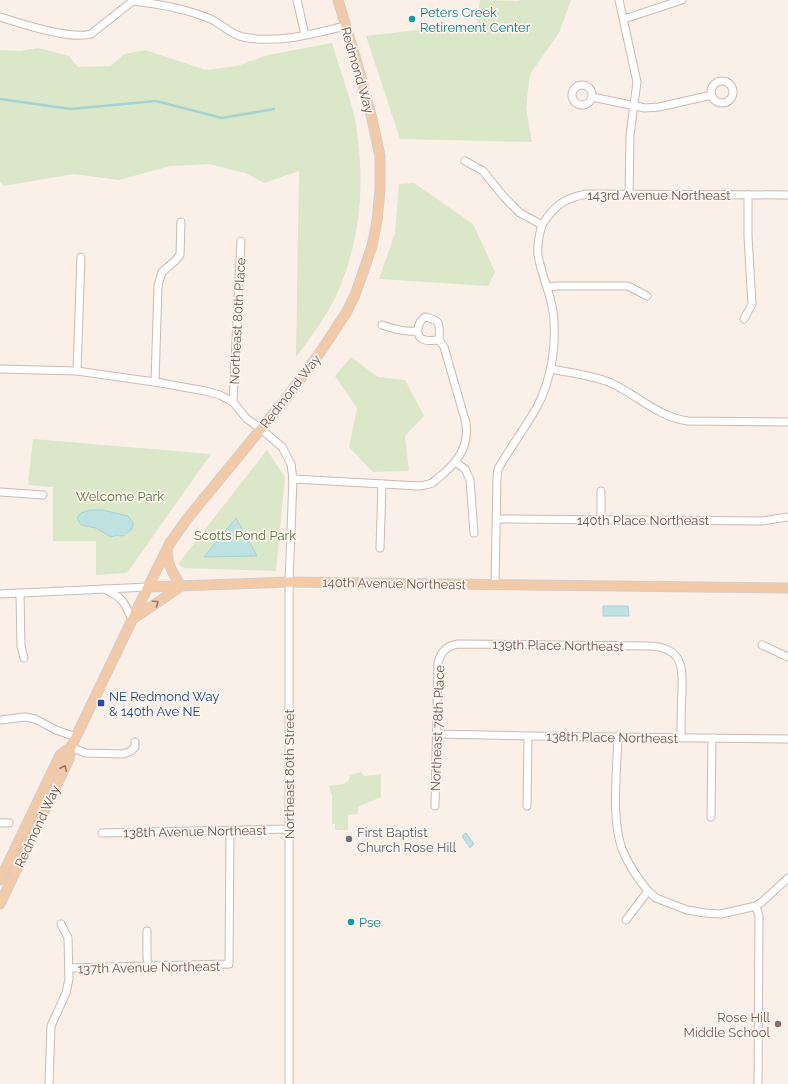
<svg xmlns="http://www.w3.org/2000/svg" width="788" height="1084" viewBox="0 0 788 1084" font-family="Raleway,sans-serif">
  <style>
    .green { fill: #dae7c8 }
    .water { fill: #bee2e2; stroke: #a5d3d3 }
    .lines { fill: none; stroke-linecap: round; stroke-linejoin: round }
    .stream { stroke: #a5d3d3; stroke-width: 2.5 }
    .minor-casing { stroke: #ceb9b2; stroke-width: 9 }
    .major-casing { stroke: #d5ccca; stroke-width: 11 }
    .minor { stroke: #fff; stroke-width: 7 }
    .major { stroke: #f3caa7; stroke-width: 9 }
    .oneway { stroke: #997869 }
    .culture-dot { fill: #0f9aa8; stroke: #fdf5ee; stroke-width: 1.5 }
    .transit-dot { fill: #1a4fb4; stroke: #fdf5ee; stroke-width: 1.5 }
    .worship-dot { fill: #6b7280; stroke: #fdf5ee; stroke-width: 1.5 }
    .education-dot { fill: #8d6e63; stroke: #fdf5ee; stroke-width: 1.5 }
    .labels { text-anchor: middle; stroke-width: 3.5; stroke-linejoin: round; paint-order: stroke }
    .culture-label { font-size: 13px; fill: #0d838f; stroke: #fdf5ee; text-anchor: start }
    .street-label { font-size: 13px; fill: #72554e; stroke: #fdf5ee }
    .park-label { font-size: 13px; fill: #5e7747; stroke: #fdf5ee }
    .transit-label { font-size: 13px; fill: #164399; stroke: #fdf5ee; text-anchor: start }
    .worship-label { font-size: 13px; fill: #5b616d; stroke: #fdf5ee; text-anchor: start }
    .education-label { font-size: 13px; fill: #785e54; stroke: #fdf5ee; text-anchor: end }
  </style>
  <rect width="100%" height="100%" fill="#faf0e8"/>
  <g class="green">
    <polygon points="480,0 518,1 520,0 571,0 559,33 530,74 526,108 532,142 400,139 366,36 477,23"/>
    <path d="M332,43C340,70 350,96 356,123C357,131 358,141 359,150C364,200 357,250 336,296C326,317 310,338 296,357L299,171L264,183L245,173L209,164L170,166L119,180L74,174L4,186L0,181V50L20,51L38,48L69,56L78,67L110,66L125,54L145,50L206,70L237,66L268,55Z"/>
    <polygon points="414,183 473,224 495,272 488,286 379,279 395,233 399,184"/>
    <polygon points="351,357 378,377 405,380 424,416 405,436 409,471 373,472 349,447 357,408 335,376"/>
    <polygon points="33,439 211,454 127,573 96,575 96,541 53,541 53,487 28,485"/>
    <polygon points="267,450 285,477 276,571 183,568 178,564"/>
    <polygon points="361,772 364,776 381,774 381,797 358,807 358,814 348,815 348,830 335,830 335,824 332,824 332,796 329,786 344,784 349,780 350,775"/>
  </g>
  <g class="water">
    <polygon points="90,510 103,510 128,516 133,523 132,529 123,536 117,535 111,537 96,528 81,525 77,518 81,513"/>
    <polygon points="236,518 257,556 204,557"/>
    <polygon points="603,606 628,606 629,616 603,616"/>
    <polygon points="466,833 474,844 470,848 462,836"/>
  </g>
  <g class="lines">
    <polyline class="stream" points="0,99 71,109 156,101 222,118 274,109"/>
    <g class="minor-casing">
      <g id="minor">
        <polyline points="297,0 305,35"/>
        <polyline points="619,0 637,82 630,135 629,194"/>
        <path d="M133,1C159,4 184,8 208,18C220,22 229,34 243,37C278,44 311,34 345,26"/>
        <path d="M0,17C22,24 71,40 91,34L134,0"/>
        <polyline points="624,19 682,0"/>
        <circle cx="722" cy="92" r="11"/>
        <circle cx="582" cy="95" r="10"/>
        <polyline points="592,97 645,108 659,107 712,95"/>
        <path d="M465,161L483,171L504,197L520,213L542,225C539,235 537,244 538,255C541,274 550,292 553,311C557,343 552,378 537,407C525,428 510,448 498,469L497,478L495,585"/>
        <path d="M542,225C554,206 564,198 587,194L788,195"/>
        <polyline points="548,287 557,286 628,286 647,296"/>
        <polyline points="744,319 752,304 748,236 748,195"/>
        <path d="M382,325C394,329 404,332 417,331"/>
        <polyline points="0,369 77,371 161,383 205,391 220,395 233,402 246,418 261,429 282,447 291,464 293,479 289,582 289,1084"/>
        <path d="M551,369C570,373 592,375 611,383C637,395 658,417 688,421L788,422"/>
        <polyline points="77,371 81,257"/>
        <polyline points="155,382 158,286 162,272 175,261 180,255 181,222"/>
        <polyline points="233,402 241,241"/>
        <polyline points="455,462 465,469 470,480 474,533"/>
        <path d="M293,479L419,486C423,485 428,485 432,483C435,481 439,477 442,475C459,460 469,446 466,423L444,347L439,340C435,340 429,341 425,340C413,337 418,322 425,317C441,320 440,324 439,340"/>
        <polyline points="601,491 601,520"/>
        <polyline points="0,492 43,495"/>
        <polyline points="497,519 762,521 788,517"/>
        <polyline points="380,548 382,484"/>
        <path d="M104,589C122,597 125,602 132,620"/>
        <polyline points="20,593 21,646 24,658"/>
        <polyline points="0,594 148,587"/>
        <polyline points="762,645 788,657"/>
        <polyline points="0,720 25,717 35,719 56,730 76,737"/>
        <polyline points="436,734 528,736 788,739"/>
        <path d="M618,736C617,770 611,818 622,849C628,864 638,879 648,891L626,920"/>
        <polyline points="71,747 85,753 123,754 131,751 135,747 135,742"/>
        <path d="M435,806L438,663C441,651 447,646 458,644L648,646C661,646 676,650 680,664C683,672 682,683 682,692C681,707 681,723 681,738"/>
        <polyline points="527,806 528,736"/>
        <polyline points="711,817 712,738"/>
        <polyline points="0,823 9,823"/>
        <polyline points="102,833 288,829"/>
        <polyline points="648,891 656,898 687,910 705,913 721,914 756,906 763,901 788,878"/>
        <polyline points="756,906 759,916 758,1084"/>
        <polyline points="147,931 147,958 149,967"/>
        <polyline points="69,968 229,964 230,830"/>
        <polyline points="49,1084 51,1026 66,993 69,979 68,938 61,924"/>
      </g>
    </g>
    <g class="major-casing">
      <g id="major">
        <path d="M167,551C168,567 173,573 181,586"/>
        <polyline points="148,587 289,582 788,588"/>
        <polyline points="133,619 180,587"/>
        <polyline points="0,880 60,755 71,747"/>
        <polyline points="0,904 69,759 71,747 143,597 170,543 187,519 288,396 321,351 346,313 355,295 361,278 372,246 377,221 380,189 380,156 372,119 357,63 338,0"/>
      </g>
    </g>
    <use href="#minor" class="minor"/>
    <use href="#major" class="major"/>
  </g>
  <defs><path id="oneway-chevron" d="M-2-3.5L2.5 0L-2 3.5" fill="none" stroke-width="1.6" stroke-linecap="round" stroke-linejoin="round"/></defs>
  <g class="oneway">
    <use href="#oneway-chevron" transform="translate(156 603) rotate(-35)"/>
    <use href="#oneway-chevron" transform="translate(64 768) rotate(-65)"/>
  </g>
  <g class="culture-dot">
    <circle cx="412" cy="19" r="4"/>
    <circle cx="351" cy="922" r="4"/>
  </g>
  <rect class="transit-dot" x="97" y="699" width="8" height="8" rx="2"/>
  <circle class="worship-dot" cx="349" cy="839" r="4"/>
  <circle class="education-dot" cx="778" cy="1024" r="4"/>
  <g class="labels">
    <g class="culture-label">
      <text x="420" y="17">Peters Creek<tspan x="420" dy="15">Retirement Center</tspan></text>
      <text x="359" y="927">Pse</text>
    </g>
    <g class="street-label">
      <text transform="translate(358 70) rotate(74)" y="5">Redmond Way</text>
      <text x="659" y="200">143rd Avenue Northeast</text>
      <text transform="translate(237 321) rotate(-87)" y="5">Northeast 80th Place</text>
      <text transform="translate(290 391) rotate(-52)" y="5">Redmond Way</text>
      <text x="643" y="525">140th Place Northeast</text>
      <text transform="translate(394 583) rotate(1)" y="5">140th Avenue Northeast</text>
      <text transform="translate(558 645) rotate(1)" y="5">139th Place Northeast</text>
      <text transform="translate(437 728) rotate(-88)" y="5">Northeast 78th Place</text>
      <text transform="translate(612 737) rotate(1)" y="5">138th Place Northeast</text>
      <text transform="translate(289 774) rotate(-90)" y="5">Northeast 80th Street</text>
      <text transform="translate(37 826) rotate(-65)" y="5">Redmond Way</text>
      <text transform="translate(195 831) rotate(-1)" y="5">138th Avenue Northeast</text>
      <text transform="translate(149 967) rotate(-1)" y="5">137th Avenue Northeast</text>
    </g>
    <g class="park-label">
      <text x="120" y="501">Welcome Park</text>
      <text x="245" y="540">Scotts Pond Park</text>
    </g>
    <g class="transit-label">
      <text x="109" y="701">NE Redmond Way<tspan x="109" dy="15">&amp; 140th Ave NE</tspan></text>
    </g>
    <g class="worship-label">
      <text x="357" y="837">First Baptist<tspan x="357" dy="15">Church Rose Hill</tspan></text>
    </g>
    <g class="education-label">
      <text x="770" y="1022">Rose Hill<tspan x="770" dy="15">Middle School</tspan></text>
    </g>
  </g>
</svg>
